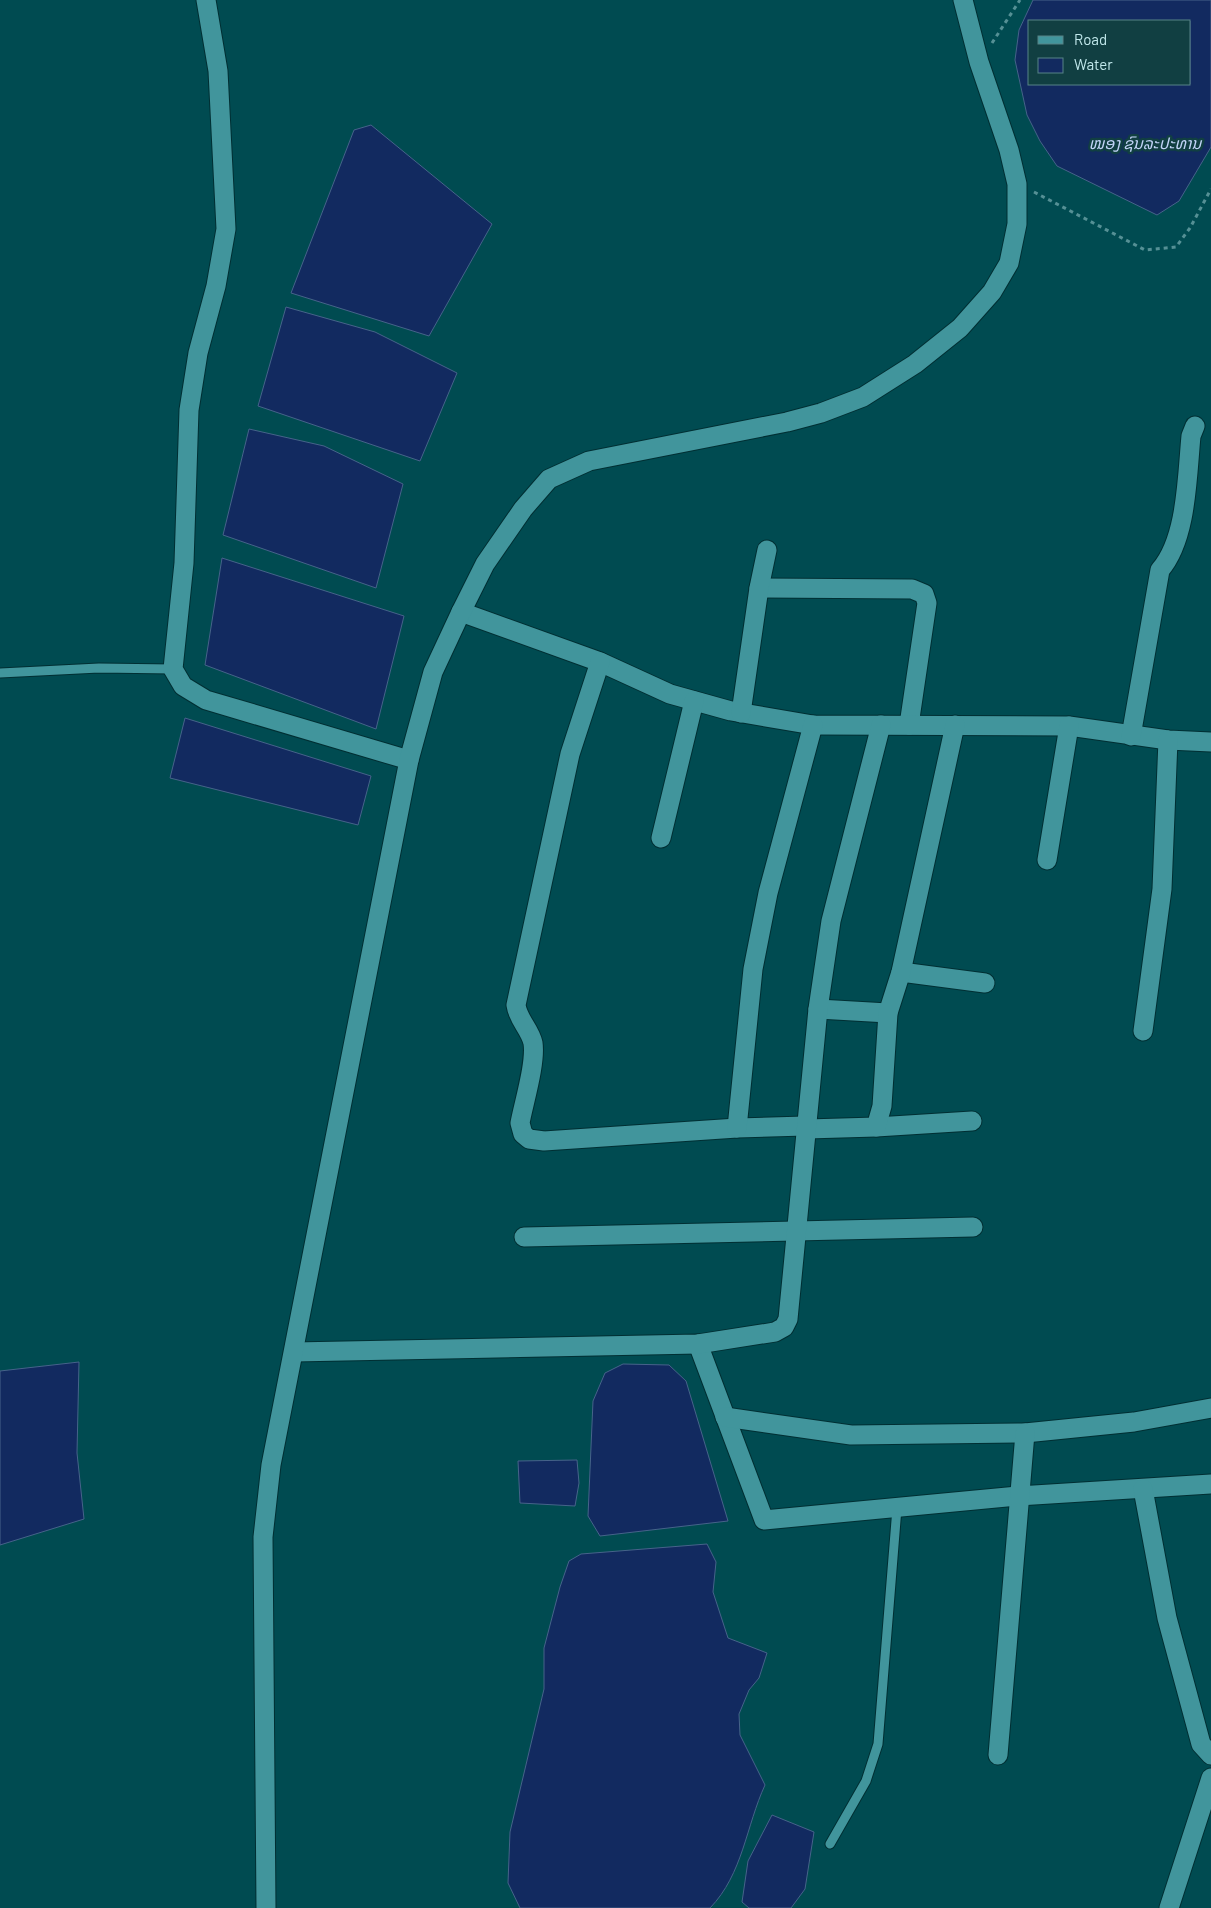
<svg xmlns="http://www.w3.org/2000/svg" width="1211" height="1908" viewBox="0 0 1211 1908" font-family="Barlow,'Noto Sans Lao',sans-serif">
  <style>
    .water { fill: #122a60; stroke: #46638a; fill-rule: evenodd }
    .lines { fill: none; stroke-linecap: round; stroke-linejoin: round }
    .service-casing { stroke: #002f33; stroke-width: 11 }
    .minor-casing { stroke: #002f33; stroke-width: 21 }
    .path { stroke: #559095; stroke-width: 3; stroke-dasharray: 4 4; stroke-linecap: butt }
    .service { stroke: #41959c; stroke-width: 9 }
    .minor { stroke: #41959c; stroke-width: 19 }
    .labels { text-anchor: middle; stroke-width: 5; stroke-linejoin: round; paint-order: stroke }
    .water-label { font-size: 16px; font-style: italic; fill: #c1d3f6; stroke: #113f42 }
  </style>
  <rect width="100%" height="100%" fill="#004b51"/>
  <g class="water">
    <path d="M1033,0H1211V147L1179,201L1157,215L1057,166L1040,141L1027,115L1015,60L1019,30ZM1030,21H1190V84H1030Z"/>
    <polygon points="371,125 492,224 429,336 291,293 354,130"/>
    <polygon points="286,307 375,332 457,373 420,461 258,406"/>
    <polygon points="249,429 324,446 403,484 376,588 223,535"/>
    <polygon points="222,558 404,616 376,729 205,665"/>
    <polygon points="185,718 371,776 358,825 170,778"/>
    <polygon points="79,1362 77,1453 84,1519 0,1545 0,1371"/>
    <polygon points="623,1364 669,1365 686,1381 728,1521 600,1536 588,1516 593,1401 605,1373"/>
    <polygon points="577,1460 579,1483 575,1506 520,1503 518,1461"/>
    <path d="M707,1544L716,1562L713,1592L728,1638L767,1653L759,1678L749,1690L739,1714L740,1735L765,1785C746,1826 743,1874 710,1908H520L508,1883L510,1832L544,1689V1648L560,1587L569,1561L581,1554Z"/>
    <polygon points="772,1815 814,1832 805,1889 791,1908 749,1908 742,1902 748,1861"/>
  </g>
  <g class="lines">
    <g class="service-casing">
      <g id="service">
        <polyline points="0,673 99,668 173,669"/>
        <polyline points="830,1844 866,1781 878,1744 897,1508"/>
      </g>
    </g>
    <g class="minor-casing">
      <g id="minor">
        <polyline points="206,0 218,71 226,229 216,286 198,353 189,410 184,563 173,669 183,686 206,700 409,760"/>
        <polyline points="759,588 912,589 924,594 927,603 909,725"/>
        <polyline points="461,612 600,662 670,694 731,711 813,725 1069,726 1168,740 1211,742"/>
        <path d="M600,662L570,754L516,1005C518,1020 530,1029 533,1043C536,1063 524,1102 520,1123L523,1134L529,1139L544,1141L737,1128L805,1126"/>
        <polyline points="741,713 759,588 767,550"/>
        <path d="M1131,736L1160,570C1187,539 1187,477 1191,436L1195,426"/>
        <polyline points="661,838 694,701"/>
        <polyline points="1047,860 1069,726"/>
        <polyline points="901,972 985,983"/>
        <polyline points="818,1009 888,1013"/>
        <polyline points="1143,1031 1162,889 1168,740"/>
        <polyline points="876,1127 972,1121"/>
        <polyline points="737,1128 753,969 768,893 813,725"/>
        <polyline points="807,1129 876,1127 882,1106 888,1013 901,972 955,725"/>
        <polyline points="524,1237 973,1227"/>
        <polyline points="698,1344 764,1520 1018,1496 1211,1484"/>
        <polyline points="294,1352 698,1344 775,1332 784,1327 788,1319 818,1009 831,921 881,725"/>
        <polyline points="725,1417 851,1435 1025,1433 1134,1422 1211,1408"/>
        <polyline points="1143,1489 1167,1618 1201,1744 1211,1755"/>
        <polyline points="998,1755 1025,1433"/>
        <polyline points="266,1908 263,1537 271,1465 409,760 433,672 461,612 485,564 523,509 549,479 589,461 787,422 821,413 863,397 915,364 960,328 992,292 1009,263 1017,224 1017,184 1009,150 979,62 963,0"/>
        <polyline points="1169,1908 1211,1778"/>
      </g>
    </g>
    <g class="path">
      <polyline points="992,43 1020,0"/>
      <polyline points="1034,192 1145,250 1176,247 1190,228 1211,189"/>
    </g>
    <use href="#service" class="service"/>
    <use href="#minor" class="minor"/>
  </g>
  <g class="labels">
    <g class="water-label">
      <text x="1145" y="149">ໜອງ ຊົນລະປະທານ</text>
    </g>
  </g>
  <rect x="1028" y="20" width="162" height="65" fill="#113f42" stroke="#578386"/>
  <rect x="1038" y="36" width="25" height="8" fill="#41959c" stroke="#578386"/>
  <text x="1074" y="45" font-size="15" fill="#c1e8eb">Road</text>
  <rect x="1038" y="58" width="25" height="15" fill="#122a60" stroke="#578386"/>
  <text x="1074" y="70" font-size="15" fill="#c1e8eb">Water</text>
</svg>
